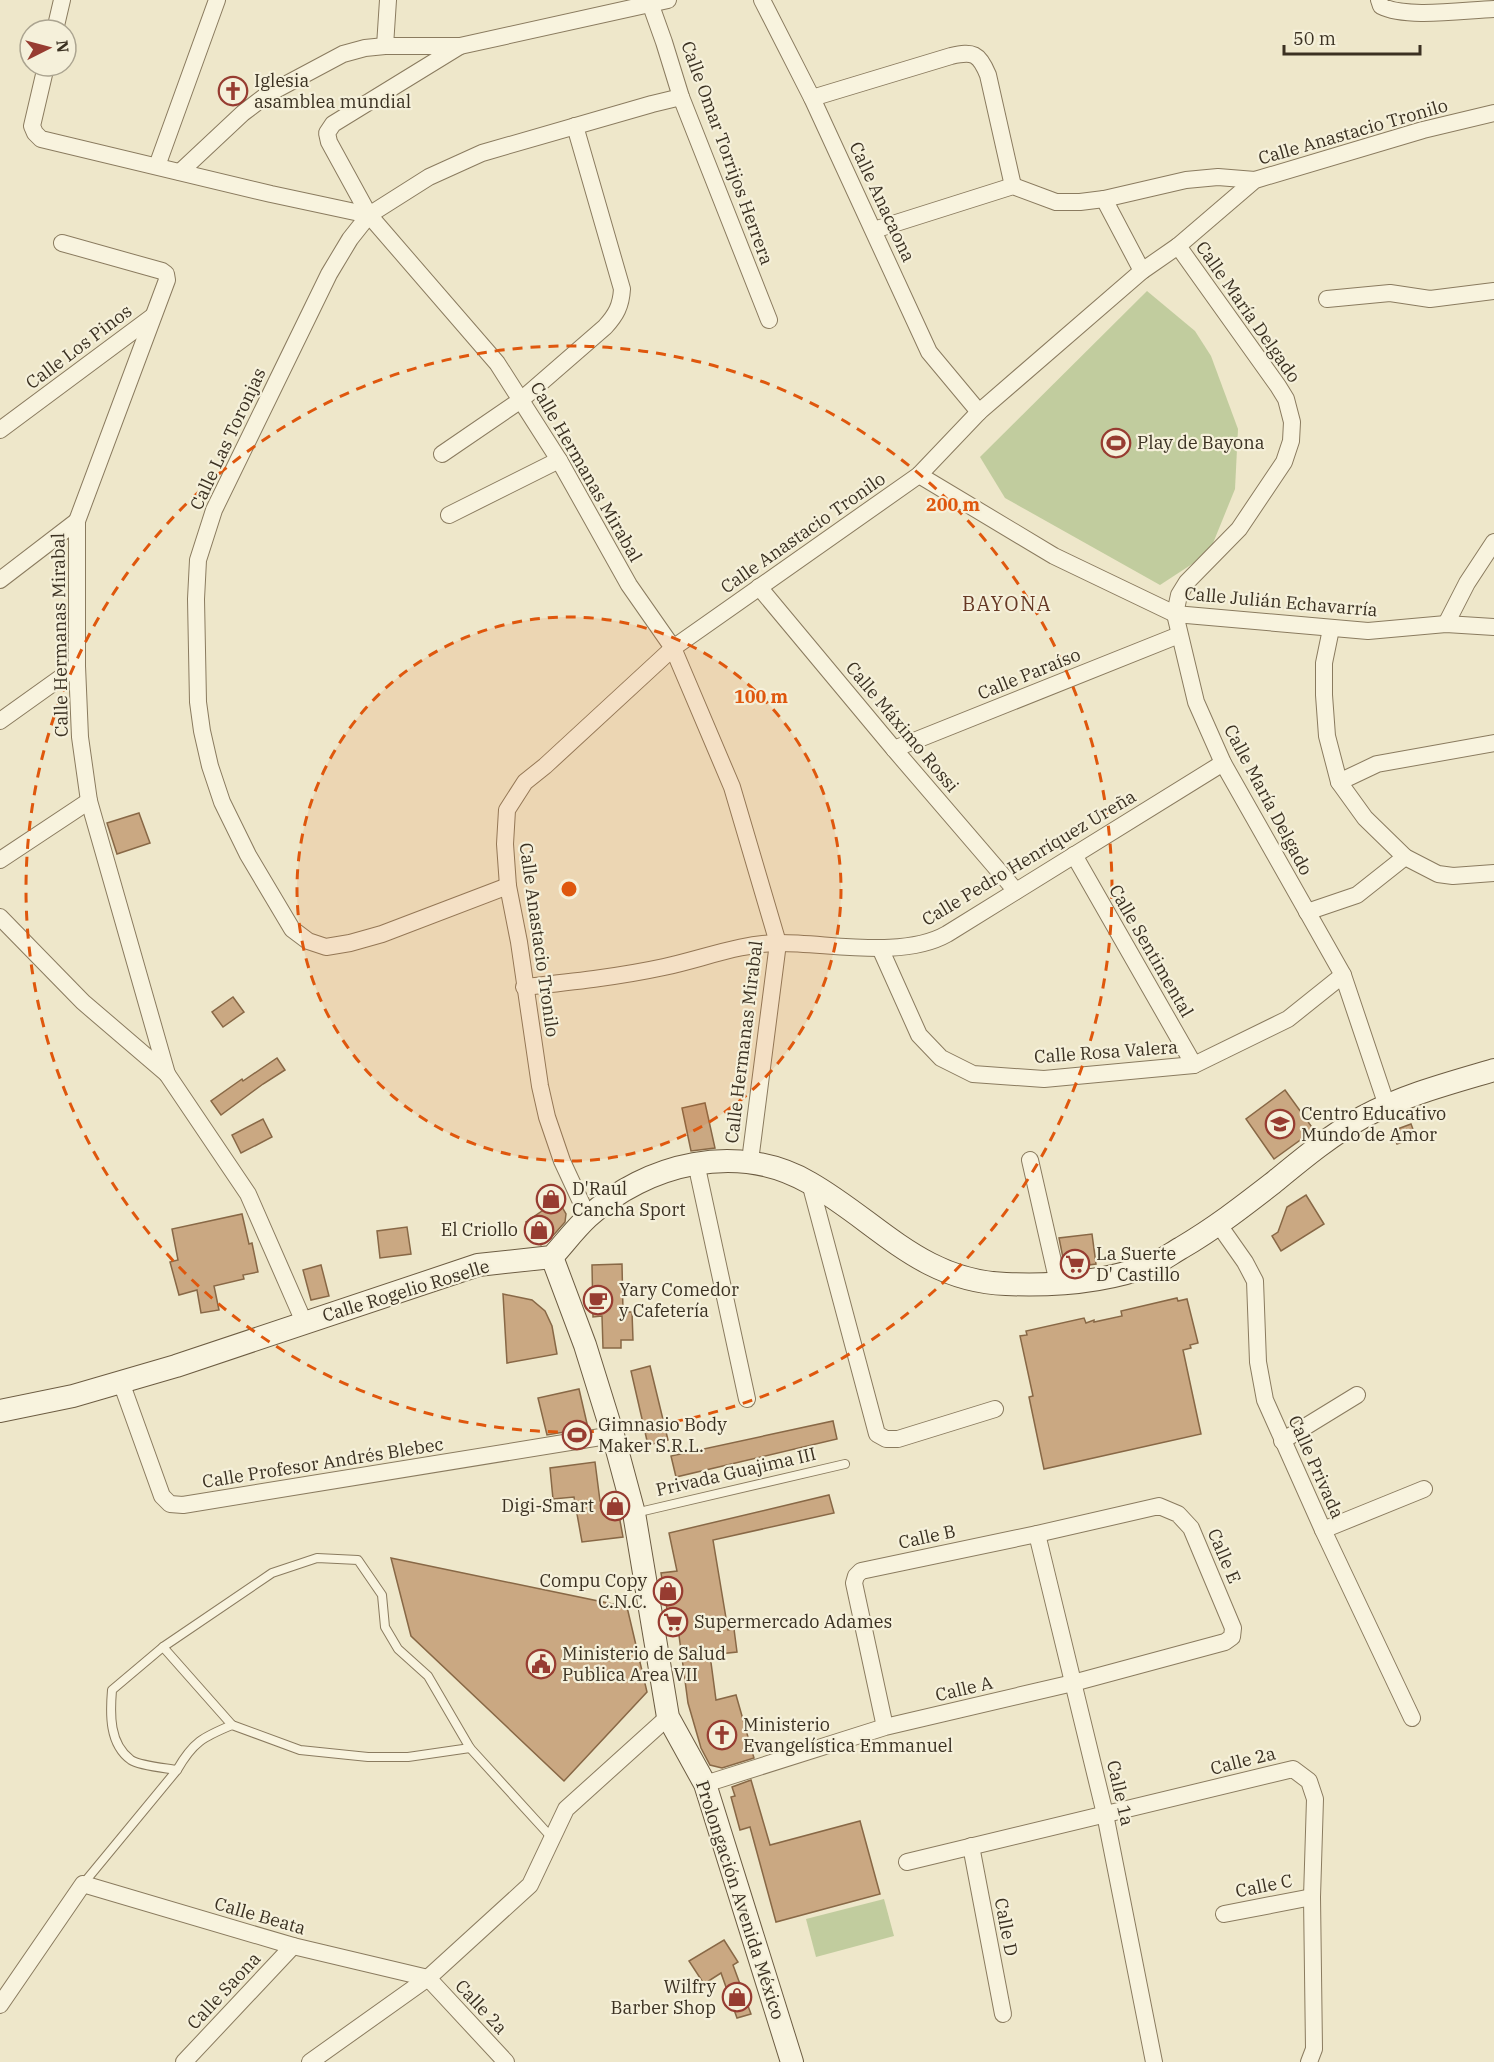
<svg xmlns="http://www.w3.org/2000/svg" width="1494" height="2062" viewBox="0 0 1494 2062" font-family="'IBM Plex Serif',serif">
  <style>
    .green { fill: #c1cc9e }
    .building { fill: #caa882; stroke: #886846; stroke-width: 1.5 }
    .lines { fill: none; stroke-linecap: round; stroke-linejoin: round }
    .lane-casing { stroke: #8a7b5f; stroke-width: 10 }
    .street-casing { stroke: #8a7b5f; stroke-width: 18 }
    .secondary-casing { stroke: #6c5c42; stroke-width: 24 }
    .lane { stroke: #f8f3de; stroke-width: 8 }
    .street { stroke: #f8f3de; stroke-width: 16 }
    .secondary { stroke: #f8f3de; stroke-width: 22 }
    .ring { fill: none; stroke: #df570d; stroke-width: 3; stroke-dasharray: 10 8 }
    .labels { text-anchor: middle; stroke-width: 4.5; stroke-linejoin: round; paint-order: stroke }
    .poi-label { font-size: 18px; fill: #3b3122; stroke: #f5f0da; text-anchor: start }
    .street-label { font-size: 18px; fill: #3b3122; stroke: #f5f0da }
    .neighbourhood-label { font-size: 20px; letter-spacing: 1.5px; fill: #663823; stroke: #f5f0da }
    .centre { fill: #df570d; stroke: #f5f0da; stroke-width: 3 }
    .ring-label { font-size: 18px; text-anchor: middle; font-weight: bold; fill: #df570d; stroke: #f5f0da; stroke-width: 4.5; stroke-linejoin: round; paint-order: stroke }
  </style>
  <rect width="100%" height="100%" fill="#eee7ca"/>
  <g class="green">
    <polygon points="1147,291 1195,331 1211,356 1238,429 1235,489 1209,553 1160,585 1005,498 980,457"/>
    <polygon points="884,1899 894,1936 816,1957 806,1919"/>
  </g>
  <g class="building">
    <polygon points="139,813 150,843 117,854 107,823"/>
    <polygon points="233,997 244,1012 223,1027 212,1012"/>
    <polygon points="277,1058 285,1070 263,1084 221,1115 211,1101 242,1079 243,1081"/>
    <polygon points="1285,1090 1314,1130 1274,1159 1246,1119"/>
    <polygon points="705,1103 715,1148 691,1151 682,1108"/>
    <polygon points="263,1119 272,1137 241,1153 232,1135"/>
    <polygon points="1411,1124 1416,1137 1397,1144 1392,1131"/>
    <polygon points="1306,1195 1324,1224 1281,1251 1272,1236 1278,1232 1287,1207"/>
    <polygon points="558,1200 566,1214 565,1222 551,1238 541,1245 526,1222"/>
    <polygon points="242,1214 249,1244 252,1243 258,1272 243,1275 244,1279 214,1286 219,1310 201,1313 197,1290 179,1295 170,1262 178,1260 172,1229"/>
    <polygon points="407,1227 411,1254 380,1258 377,1231"/>
    <polygon points="1092,1234 1096,1264 1065,1268 1059,1238"/>
    <polygon points="622,1264 623,1312 632,1312 633,1340 621,1340 621,1348 603,1348 602,1316 593,1317 592,1265"/>
    <polygon points="321,1265 329,1296 311,1300 303,1270"/>
    <polygon points="503,1294 532,1300 545,1311 552,1326 557,1354 507,1363"/>
    <polygon points="1177,1298 1178,1301 1187,1299 1198,1343 1190,1345 1191,1348 1183,1350 1201,1434 1044,1469 1029,1397 1033,1396 1020,1336 1027,1335 1026,1331 1084,1318 1086,1323 1094,1320 1094,1322 1122,1316 1121,1311"/>
    <polygon points="650,1366 668,1440 648,1445 631,1371"/>
    <polygon points="579,1389 588,1428 547,1435 538,1398"/>
    <polygon points="833,1421 837,1439 676,1477 671,1456"/>
    <polygon points="595,1462 600,1501 616,1499 623,1537 582,1542 574,1497 553,1499 550,1468"/>
    <polygon points="829,1495 834,1513 713,1540 728,1630 734,1629 737,1652 710,1655 716,1700 736,1695 754,1758 722,1768 710,1765 701,1748 688,1703 678,1628 670,1629 666,1603 661,1573 677,1571 669,1533"/>
    <polygon points="391,1558 627,1607 647,1692 564,1781 411,1636"/>
    <polygon points="751,1780 770,1845 860,1821 880,1894 776,1922 750,1827 740,1830 731,1797 735,1796 732,1787"/>
    <polygon points="724,1940 738,1962 733,1965 751,2014 737,2018 721,1973 704,1984 689,1961"/>
  </g>
  <g class="lines">
    <g class="lane-casing">
      <g id="lane">
        <polyline points="635,1513 845,1464"/>
        <polyline points="163,1647 232,1725"/>
        <path d="M177,1770C166,1768 140,1766 131,1760C109,1744 110,1714 112,1690L163,1647L272,1573L317,1558L358,1560L382,1595L385,1627L398,1649L428,1676L470,1748L552,1838"/>
        <path d="M83,1884L177,1770C193,1742 203,1737 232,1725L300,1750L368,1757H408L470,1748"/>
      </g>
    </g>
    <g class="street-casing">
      <g id="street">
        <polyline points="649,0 664,42 681,97 769,320"/>
        <polyline points="762,0 812,98 929,352 979,412"/>
        <path d="M1379,0L1381,6C1406,19 1465,10 1494,9"/>
        <polyline points="55,30 62,0"/>
        <polyline points="385,46 388,0"/>
        <polyline points="46,66 32,126 35,133 41,139 271,194 369,215 497,363 559,460 629,585 673,648 732,787 778,943 750,1161"/>
        <path d="M812,98L951,56C973,51 979,53 988,75L1013,186"/>
        <polyline points="157,166 217,0"/>
        <polyline points="180,172 243,113 268,94 343,54 365,48 385,46 460,46 668,0"/>
        <polyline points="1104,199 1142,271"/>
        <polyline points="369,215 329,142 327,133 333,124 460,46"/>
        <polyline points="874,230 1013,186 1056,202 1080,202 1104,199 1186,180 1218,177 1255,180"/>
        <polyline points="62,243 162,271 166,274 167,280 77,521 77,666 80,737 89,801 167,1074"/>
        <polyline points="1178,246 1278,386 1286,399 1292,422 1291,441 1284,462 1239,529 1187,582 1179,595 1175,614 1196,702 1223,763 1343,975 1387,1106"/>
        <polyline points="1327,299 1390,293 1430,299 1494,291"/>
        <polyline points="0,430 152,317"/>
        <path d="M442,454L521,400L605,327C616,315 621,306 622,289L575,126"/>
        <polyline points="919,475 1054,556 1175,614 1368,631 1446,624 1494,627"/>
        <polyline points="449,515 559,460"/>
        <polyline points="0,580 77,521"/>
        <polyline points="759,587 894,749 1016,891"/>
        <polyline points="1446,624 1467,583 1494,542"/>
        <polyline points="1331,629 1324,663 1324,695 1327,736 1339,782 1365,818 1405,857 1438,874 1453,876 1494,873"/>
        <polyline points="0,721 77,666"/>
        <polyline points="894,749 1179,635"/>
        <polyline points="1339,782 1377,764 1494,743"/>
        <polyline points="1074,855 1194,1065"/>
        <polyline points="0,860 89,801"/>
        <polyline points="508,886 382,934 350,943 326,947 308,941 292,929 248,855 222,802 210,766 202,731 198,702 196,599 198,560 214,510 329,274 350,239 369,215 429,177 482,153 652,104 681,97"/>
        <polyline points="1307,912 1357,895 1405,857"/>
        <polyline points="0,917 83,1002 167,1074 248,1194 304,1322"/>
        <polyline points="880,948 919,1035 941,1058 973,1074 1044,1079 1194,1065 1288,1019 1343,975"/>
        <path d="M524,987C571,982 618,977 664,967C702,959 741,943 780,943C830,943 903,959 947,934L1223,763"/>
        <polyline points="1030,1160 1058,1283"/>
        <polyline points="696,1163 747,1399"/>
        <polyline points="810,1183 877,1434 886,1439 898,1439 995,1409"/>
        <polyline points="588,1217 562,1161 547,1117 540,1086 519,942 508,886 505,844 507,810 525,782 545,766 673,648 919,475 979,412 1142,271 1178,246 1255,180 1423,130 1494,113"/>
        <polyline points="1219,1225 1245,1262 1255,1281 1258,1362 1265,1400 1323,1530 1412,1718"/>
        <polyline points="121,1382 162,1496 170,1504 183,1505 613,1435"/>
        <polyline points="1282,1441 1357,1395"/>
        <polyline points="1323,1530 1424,1489"/>
        <polyline points="1037,1534 1105,1814 1154,2062"/>
        <polyline points="705,1784 885,1727 1073,1683 1225,1642 1232,1637 1233,1628 1191,1528 1178,1514 1159,1506 1037,1534 861,1571 856,1576 854,1583 885,1727"/>
        <polyline points="971,1846 1003,2014"/>
        <polyline points="907,1862 1293,1769 1309,1781 1315,1799 1312,1897 1314,2049 1309,2062"/>
        <polyline points="1224,1914 1312,1897"/>
        <polyline points="0,2005 83,1884 293,1946 428,1978 506,2062"/>
        <polyline points="184,2062 293,1946"/>
        <polyline points="310,2062 428,1978 530,1885 566,1809 668,1717"/>
      </g>
    </g>
    <g class="secondary-casing">
      <g id="secondary">
        <polyline points="552,1257 585,1345 613,1435 634,1513 668,1717 705,1784 792,2062"/>
        <path d="M0,1411L73,1396L176,1366L478,1265L552,1257C564,1244 575,1229 588,1217C647,1163 738,1141 810,1183C878,1222 921,1281 1006,1284C1054,1286 1108,1282 1153,1264C1163,1260 1172,1253 1181,1248C1215,1228 1242,1207 1273,1183C1301,1160 1331,1135 1363,1117C1404,1095 1450,1083 1494,1070"/>
      </g>
    </g>
    <use href="#lane" class="lane"/>
    <use href="#street" class="street"/>
    <use href="#secondary" class="secondary"/>
  </g>
  <circle cx="569" cy="889" r="272" fill="#df570d" fill-opacity=".12"/>
  <g class="ring">
    <circle cx="569" cy="889" r="272"/>
    <circle cx="569" cy="889" r="543"/>
  </g>
  <defs>
    <g id="church-ring" transform="scale(1.5)"><circle r="9.5" fill="#f5f0da" stroke="#973c31" stroke-width="1.5"/><path d="M-1.2-6h2.4v3.5h3.3v2.4h-3.3V6h-2.4V-.1h-3.3v-2.4h3.3Z" fill="#973c31"/></g>
    <g id="stadium-ring" transform="scale(1.5)"><circle r="9.5" fill="#f5f0da" stroke="#973c31" stroke-width="1.5"/><path d="M0-5a6.5 5 0 1 0 0 10a6.5 5 0 1 0 0-10ZM-3.5-1.8h7v3.6h-7Z" fill="#973c31"/></g>
    <g id="school-ring" transform="scale(1.5)"><circle r="9.5" fill="#f5f0da" stroke="#973c31" stroke-width="1.5"/><path d="M0-5L7-2L0 1L-7-2ZM-4 1L0 2.5L4 1V4Q0 6-4 4Z" fill="#973c31"/></g>
    <g id="shop-ring" transform="scale(1.5)"><circle r="9.5" fill="#f5f0da" stroke="#973c31" stroke-width="1.5"/><path d="M-5-2.5h2.3a2.7 3.5 0 0 1 5.4 0H5L5.5 6h-11ZM-1.5-2.5h3a1.5 2.3 0 0 0-3 0Z" fill="#973c31"/></g>
    <g id="supermarket-ring" transform="scale(1.5)"><circle r="9.5" fill="#f5f0da" stroke="#973c31" stroke-width="1.5"/><path d="M-6-5.5h2.5l.6 2H6L4.5 2H-2.5L-4.4-4H-6ZM-1.5 3.2a1.3 1.3 0 1 0 .1 0ZM3 3.2a1.3 1.3 0 1 0 .1 0Z" fill="#973c31"/></g>
    <g id="cafe-ring" transform="scale(1.5)"><circle r="9.5" fill="#f5f0da" stroke="#973c31" stroke-width="1.5"/><path d="M-5.5-4.5H6V0H3Q3 3.5 0 3.5H-2.5Q-5.5 3.5-5.5 0ZM3-3.2v2h1.7v-2ZM-6 4.5H4V6H-6Z" fill="#973c31"/></g>
    <g id="civic-ring" transform="scale(1.5)"><circle r="9.5" fill="#f5f0da" stroke="#973c31" stroke-width="1.5"/><path d="M-.6-6.5H3V-4.5H.6V-3L4-1V1h2V6H-6V1h2V-1L-.6-3ZM-1.2 2.5V6h2.4V2.5Z" fill="#973c31"/></g>
  </defs>
  <g fill-rule="evenodd">
    <use href="#church-ring" x="233" y="91"/>
    <use href="#stadium-ring" x="1116" y="443"/>
    <use href="#school-ring" x="1280" y="1124"/>
    <use href="#shop-ring" x="551" y="1199"/>
    <use href="#shop-ring" x="539" y="1230"/>
    <use href="#supermarket-ring" x="1075" y="1264"/>
    <use href="#cafe-ring" x="598" y="1300"/>
    <use href="#stadium-ring" x="577" y="1435"/>
    <use href="#shop-ring" x="615" y="1506"/>
    <use href="#shop-ring" x="668" y="1591"/>
    <use href="#supermarket-ring" x="673" y="1622"/>
    <use href="#civic-ring" x="541" y="1664"/>
    <use href="#church-ring" x="722" y="1735"/>
    <use href="#shop-ring" x="737" y="1997"/>
  </g>
  <g class="labels">
    <g class="poi-label">
      <text x="254" y="87">Iglesia<tspan x="254" dy="21">asamblea mundial</tspan></text>
      <text x="1137" y="449">Play de Bayona</text>
      <text x="1301" y="1120">Centro Educativo<tspan x="1301" dy="21">Mundo de Amor</tspan></text>
      <text x="572" y="1195">D'Raul<tspan x="572" dy="21">Cancha Sport</tspan></text>
      <text x="518" y="1236" text-anchor="end">El Criollo</text>
      <text x="1096" y="1260">La Suerte<tspan x="1096" dy="21">D' Castillo</tspan></text>
      <text x="619" y="1296">Yary Comedor<tspan x="619" dy="21">y Cafetería</tspan></text>
      <text x="598" y="1431">Gimnasio Body<tspan x="598" dy="21">Maker S.R.L.</tspan></text>
      <text x="594" y="1512" text-anchor="end">Digi-Smart</text>
      <text x="647" y="1587" text-anchor="end">Compu Copy<tspan x="647" dy="21">C.N.C.</tspan></text>
      <text x="694" y="1628">Supermercado Adames</text>
      <text x="562" y="1660">Ministerio de Salud<tspan x="562" dy="21">Publica Area VII</tspan></text>
      <text x="743" y="1731">Ministerio<tspan x="743" dy="21">Evangelística Emmanuel</tspan></text>
      <text x="716" y="1993" text-anchor="end">Wilfry<tspan x="716" dy="21">Barber Shop</tspan></text>
    </g>
    <g class="street-label">
      <text transform="translate(1353 132) rotate(-16)" y="6">Calle Anastacio Tronilo</text>
      <text transform="translate(727 153) rotate(70)" y="6">Calle Omar Torrijos Herrera</text>
      <text transform="translate(882 202) rotate(65)" y="6">Calle Anacaona</text>
      <text transform="translate(1248 312) rotate(55)" y="6">Calle María Delgado</text>
      <text transform="translate(79 347) rotate(-37)" y="6">Calle Los Pinos</text>
      <text transform="translate(228 439) rotate(-65)" y="6">Calle Las Toronjas</text>
      <text transform="translate(586 472) rotate(60)" y="6">Calle Hermanas Mirabal</text>
      <text transform="translate(803 533) rotate(-35)" y="6">Calle Anastacio Tronilo</text>
      <text transform="translate(1281 602) rotate(5)" y="6">Calle Julián Echavarría</text>
      <text transform="translate(60 635) rotate(-91)" y="6">Calle Hermanas Mirabal</text>
      <text transform="translate(1029 674) rotate(-22)" y="6">Calle Paraíso</text>
      <text transform="translate(902 727) rotate(50)" y="6">Calle Máximo Rossi</text>
      <text transform="translate(1268 800) rotate(62)" y="6">Calle María Delgado</text>
      <text transform="translate(1029 858) rotate(-31)" y="6">Calle Pedro Henríquez Ureña</text>
      <text transform="translate(539 940) rotate(82)" y="6">Calle Anastacio Tronilo</text>
      <text transform="translate(1151 951) rotate(60)" y="6">Calle Sentimental</text>
      <text transform="translate(744 1042) rotate(-83)" y="6">Calle Hermanas Mirabal</text>
      <text transform="translate(1106 1052) rotate(-4)" y="6">Calle Rosa Valera</text>
      <text transform="translate(406 1291) rotate(-17)" y="6">Calle Rogelio Roselle</text>
      <text transform="translate(323 1463) rotate(-9)" y="6">Calle Profesor Andrés Blebec</text>
      <text transform="translate(1316 1467) rotate(66)" y="6">Calle Privada</text>
      <text transform="translate(736 1472) rotate(-13)" y="6">Privada Guajima III</text>
      <text transform="translate(927 1537) rotate(-12)" y="6">Calle B</text>
      <text transform="translate(1224 1556) rotate(67)" y="6">Calle E</text>
      <text transform="translate(964 1689) rotate(-13)" y="6">Calle A</text>
      <text transform="translate(1243 1761) rotate(-14)" y="6">Calle 2a</text>
      <text transform="translate(1120 1793) rotate(77)" y="6">Calle 1a</text>
      <text transform="translate(1264 1886) rotate(-11)" y="6">Calle C</text>
      <text transform="translate(740 1900) rotate(72)" y="6">Prolongación Avenida México</text>
      <text transform="translate(260 1916) rotate(16)" y="6">Calle Beata</text>
      <text transform="translate(1006 1927) rotate(79)" y="6">Calle D</text>
      <text transform="translate(224 1991) rotate(-47)" y="6">Calle Saona</text>
      <text transform="translate(481 2007) rotate(47)" y="6">Calle 2a</text>
    </g>
    <g class="neighbourhood-label">
      <text x="1007" y="611">BAYONA</text>
    </g>
  </g>
  <circle cx="569" cy="889" r="9" class="centre"/>
  <g class="ring-label">
    <text x="953" y="511">200 m</text>
    <text x="761" y="703">100 m</text>
  </g>
  <g transform="translate(48 48) rotate(84)"><circle r="28" fill="#f5f0da" stroke="#aba490" stroke-width="1.5"/>
  <path d="M0-4.5L10 22L0 15L-10 22Z" fill="#973c31"/>
  <text y="-9" font-size="16" font-weight="bold" text-anchor="middle" fill="#3b3122">N</text>
  </g>
  <path d="M1284 45v9h136v-9" fill="none" stroke="#3b3122" stroke-width="3"/>
  <text x="1293" y="45" font-size="18" fill="#3b3122" stroke="#f5f0da" stroke-width="4.5" paint-order="stroke">50 m</text>
</svg>
